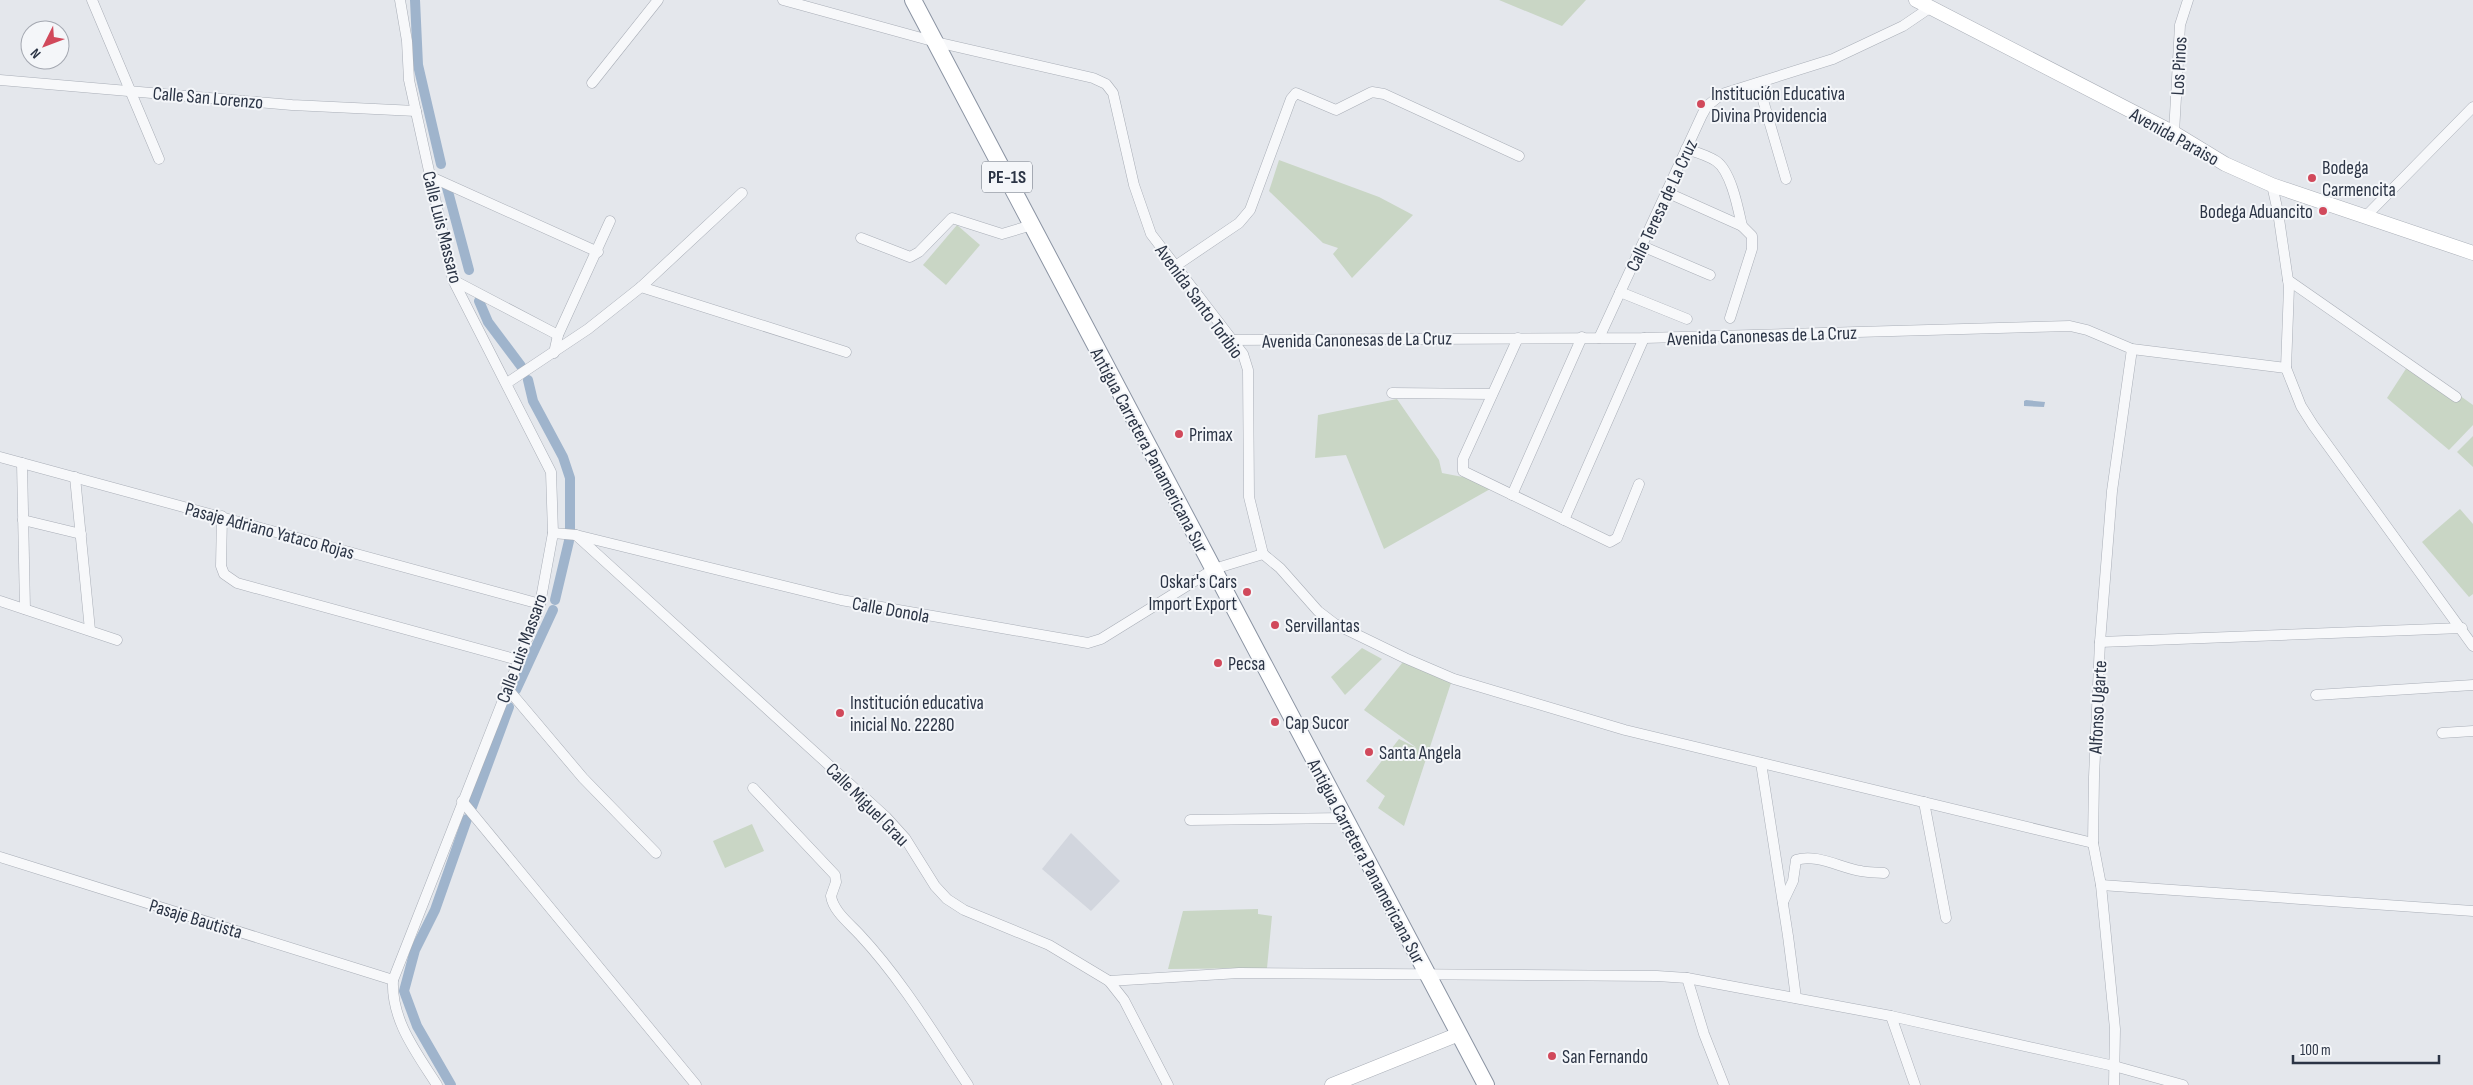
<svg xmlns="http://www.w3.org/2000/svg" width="2473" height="1085" viewBox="0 0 2473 1085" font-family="'Sofia Sans Condensed',sans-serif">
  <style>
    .built { fill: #d2d6de }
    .green { fill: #c9d6c5 }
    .water { fill: #9fb4cc }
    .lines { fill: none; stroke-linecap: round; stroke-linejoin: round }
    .canal { stroke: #9fb4cc; stroke-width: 10 }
    .minor-casing { stroke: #a9aeb7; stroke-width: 11 }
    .secondary-casing { stroke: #a9aeb7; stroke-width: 15 }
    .trunk-casing { stroke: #8b94a3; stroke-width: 18 }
    .minor { stroke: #f7f8fa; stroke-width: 10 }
    .secondary { stroke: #fff; stroke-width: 14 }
    .trunk { stroke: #fff; stroke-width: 16 }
    .poi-dot { fill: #d1495b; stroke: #f4f6f9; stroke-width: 2 }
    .labels { text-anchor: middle; stroke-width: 4; stroke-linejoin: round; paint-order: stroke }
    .shield { fill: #f4f6f9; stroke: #676e7b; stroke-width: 1 }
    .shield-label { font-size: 18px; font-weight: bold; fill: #2b3445 }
    .street-label { font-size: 19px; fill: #2b3445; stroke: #f4f6f9 }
    .poi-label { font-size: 19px; fill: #2b3445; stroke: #f4f6f9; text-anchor: start }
  </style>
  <rect width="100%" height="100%" fill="#e4e7ec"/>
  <polygon class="built" points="1071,833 1120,881 1091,911 1042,869"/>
  <g class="green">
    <polygon points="1499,0 1586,0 1562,26"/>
    <polygon points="1279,160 1379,197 1413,215 1352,278 1333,254 1338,248 1323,243 1269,191"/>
    <polygon points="957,225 980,245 946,285 923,265"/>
    <polygon points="2411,361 2473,405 2473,425 2449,450 2387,398"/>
    <polygon points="1397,399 1439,460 1442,473 1499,484 1384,549 1346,455 1315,458 1318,415"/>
    <polygon points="2473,436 2473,467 2457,452"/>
    <polygon points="2460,509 2473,524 2473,594 2469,597 2422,542"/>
    <polygon points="1362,648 1382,659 1345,695 1331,677"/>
    <polygon points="1403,662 1451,683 1404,826 1378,808 1385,796 1366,781 1399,739 1417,748 1364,710"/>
    <polygon points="752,824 764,851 725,868 713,841"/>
    <polygon points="1258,909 1258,914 1272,916 1267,968 1168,969 1183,911"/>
  </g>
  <polygon class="water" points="2026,400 2045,402 2044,407 2024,406 2024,401"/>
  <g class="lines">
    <g class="canal">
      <polyline points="415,0 418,65 441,164"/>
      <polyline points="446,184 469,270"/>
      <polyline points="479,301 488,322 521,366"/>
      <polyline points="528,380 533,401 563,457 570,478 570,531"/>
      <polyline points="555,600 569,541"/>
      <polyline points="516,690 553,610"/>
      <polyline points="472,807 509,707"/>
      <polyline points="451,1085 417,1026 404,991 415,950 435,910 467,819"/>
    </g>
    <g class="minor-casing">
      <g id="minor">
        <polyline points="92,0 159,159"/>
        <path d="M400,0L407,41L409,80L453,280L551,472L553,533L540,604L533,624L393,980C391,1020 416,1052 437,1085"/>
        <polyline points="783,0 936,42 1093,78 1106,84 1113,93 1134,185 1151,234 1243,354 1248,370 1249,497 1263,554"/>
        <polyline points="0,80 292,105 416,111"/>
        <polyline points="592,83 658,0"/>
        <polyline points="1758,83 1786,179"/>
        <polyline points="2174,133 2180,25 2188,0"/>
        <path d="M1686,149C1696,152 1707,155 1716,161C1731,171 1738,208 1742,226"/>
        <polyline points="429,176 598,252"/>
        <polyline points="2272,185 2278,212 2289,287 2286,368 2301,406 2313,425 2473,646"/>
        <polyline points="1666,192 1742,226 1752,236 1752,249 1730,318"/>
        <polyline points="2367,215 2473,107"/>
        <polyline points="861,238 910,257 919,252 952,218 1002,234 1032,225"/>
        <polyline points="1642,246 1710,275"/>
        <polyline points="1174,267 1239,223 1250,210 1291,99 1296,93 1336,110 1372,92 1384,94 1519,156"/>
        <polyline points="453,280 558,335"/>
        <polyline points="2288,280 2456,397"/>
        <polyline points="641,287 846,352"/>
        <polyline points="1620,292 1687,319"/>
        <polyline points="1518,338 1463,459 1463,471 1610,542 1617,538 1639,484"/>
        <polyline points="1599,338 1702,115 1707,106 1722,94 1833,59 1903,26 1931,7"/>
        <polyline points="1232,340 1644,338 2070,326 2087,330 2132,349 2286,368"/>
        <polyline points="554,353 558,335 610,221"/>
        <polyline points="507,383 588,329 641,287 742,193"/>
        <polyline points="1392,393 1492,394"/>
        <polyline points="0,457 540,604"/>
        <polyline points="22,463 25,609"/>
        <polyline points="75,477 90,630"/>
        <polyline points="1512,495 1582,337"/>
        <polyline points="222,516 221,566 224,574 237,583 518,660"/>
        <polyline points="23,520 81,534"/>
        <polyline points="1564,520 1644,338"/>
        <polyline points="553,533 576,535 841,600 1088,643 1101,639 1214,569 1263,554"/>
        <polyline points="576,535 886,817 905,838 935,886 947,899 964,910 1049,945 1109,981 1124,1000 1168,1085"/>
        <polyline points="1263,554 1280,568 1318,611 1335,624 1405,658 1454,679 1625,730 2093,843"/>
        <polyline points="0,601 117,640"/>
        <polyline points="2100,642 2462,628"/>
        <polyline points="507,688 583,778 656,853"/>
        <polyline points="2316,695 2473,685"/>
        <polyline points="2442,733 2473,731"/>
        <polyline points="1761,763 1788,936 1796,998"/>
        <path d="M753,788L835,875L836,882L831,896C833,911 850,924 860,935C902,980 934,1034 968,1085"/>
        <polyline points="462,801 696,1085"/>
        <polyline points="1924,802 1946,918"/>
        <polyline points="1190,820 1344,818"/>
        <polyline points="0,857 393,980"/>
        <polyline points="2101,885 2473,911"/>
        <path d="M1783,902L1793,881L1796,860C1816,853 1841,868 1861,871C1868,873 1877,872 1884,873"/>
        <polyline points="1687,978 1704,1034 1724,1085"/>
        <polyline points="1109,981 1239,973 1657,976 1687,978 1891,1016 2114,1066 2183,1085"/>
        <polyline points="1891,1016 1915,1085"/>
        <polyline points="2114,1085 2115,1029 2101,885 2093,843 2094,777 2100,642 2112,491 2132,349"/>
      </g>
    </g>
    <g class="secondary-casing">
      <g id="secondary">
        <polyline points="1916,0 2174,133 2225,164 2272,185 2473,253"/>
        <polyline points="1332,1085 1459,1034"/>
      </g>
    </g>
    <g class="trunk-casing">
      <polyline id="trunk" points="913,0 1486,1085"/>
    </g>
    <use href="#minor" class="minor"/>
    <use href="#secondary" class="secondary"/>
    <use href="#trunk" class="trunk"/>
  </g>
  <g class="poi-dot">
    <circle cx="1701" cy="104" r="5"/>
    <circle cx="2312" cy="178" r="5"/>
    <circle cx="2323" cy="211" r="5"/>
    <circle cx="1179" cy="434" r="5"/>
    <circle cx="1247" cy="592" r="5"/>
    <circle cx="1275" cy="625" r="5"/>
    <circle cx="1218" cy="663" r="5"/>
    <circle cx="840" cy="713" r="5"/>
    <circle cx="1275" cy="722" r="5"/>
    <circle cx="1369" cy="752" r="5"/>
    <circle cx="1552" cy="1056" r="5"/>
  </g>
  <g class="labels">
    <rect class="shield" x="982" y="161.5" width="50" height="31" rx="4"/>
    <g class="shield-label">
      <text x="1007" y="183">PE-1S</text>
    </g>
    <g class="street-label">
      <text transform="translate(2178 66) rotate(-87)" y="7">Los Pinos</text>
      <text transform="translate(208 97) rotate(5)" y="7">Calle San Lorenzo</text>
      <text transform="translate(2175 136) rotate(29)" y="7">Avenida Paraiso</text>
      <text transform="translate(1661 205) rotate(-65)" y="7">Calle Teresa de La Cruz</text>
      <text transform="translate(443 227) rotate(76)" y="7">Calle Luis Massaro</text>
      <text transform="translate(1200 301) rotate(54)" y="7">Avenida Santo Toribio</text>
      <text transform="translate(1762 335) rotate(-2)" y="7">Avenida Canonesas de La Cruz</text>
      <text transform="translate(1357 339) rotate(-1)" y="7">Avenida Canonesas de La Cruz</text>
      <text transform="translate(1150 450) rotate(62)" y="7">Antigua Carretera Panamericana Sur</text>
      <text transform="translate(270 530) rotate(15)" y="7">Pasaje Adriano Yataco Rojas</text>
      <text transform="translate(891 609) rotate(10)" y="7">Calle Donola</text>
      <text transform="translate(521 648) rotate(-70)" y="7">Calle Luis Massaro</text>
      <text transform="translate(2097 707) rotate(-87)" y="7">Alfonso Ugarte</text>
      <text transform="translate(868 804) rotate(45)" y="7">Calle Miguel Grau</text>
      <text transform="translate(1367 861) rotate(62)" y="7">Antigua Carretera Panamericana Sur</text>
      <text transform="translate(196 918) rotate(17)" y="7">Pasaje Bautista</text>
    </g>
    <g class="poi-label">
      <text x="1711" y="100">Institución Educativa<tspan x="1711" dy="22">Divina Providencia</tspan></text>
      <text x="2322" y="174">Bodega<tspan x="2322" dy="22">Carmencita</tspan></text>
      <text x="2313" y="218" text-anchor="end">Bodega Aduancito</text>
      <text x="1189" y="441">Primax</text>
      <text x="1237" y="588" text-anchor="end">Oskar's Cars<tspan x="1237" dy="22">Import Export</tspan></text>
      <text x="1285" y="632">Servillantas</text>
      <text x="1228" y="670">Pecsa</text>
      <text x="850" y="709">Institución educativa<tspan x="850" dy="22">inicial No. 22280</tspan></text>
      <text x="1285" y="729">Cap Sucor</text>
      <text x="1379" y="759">Santa Angela</text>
      <text x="1562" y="1063">San Fernando</text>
    </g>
  </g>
  <g transform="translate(45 45) rotate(228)"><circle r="24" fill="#f4f6f9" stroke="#a4a8b1"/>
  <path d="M0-4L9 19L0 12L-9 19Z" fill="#d1495b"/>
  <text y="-8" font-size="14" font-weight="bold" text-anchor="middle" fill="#2b3445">N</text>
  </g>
  <path d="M2293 1055v8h146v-8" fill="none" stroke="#2b3445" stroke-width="2.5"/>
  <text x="2300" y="1055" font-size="15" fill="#2b3445" stroke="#f4f6f9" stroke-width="4" paint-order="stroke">100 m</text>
</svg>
